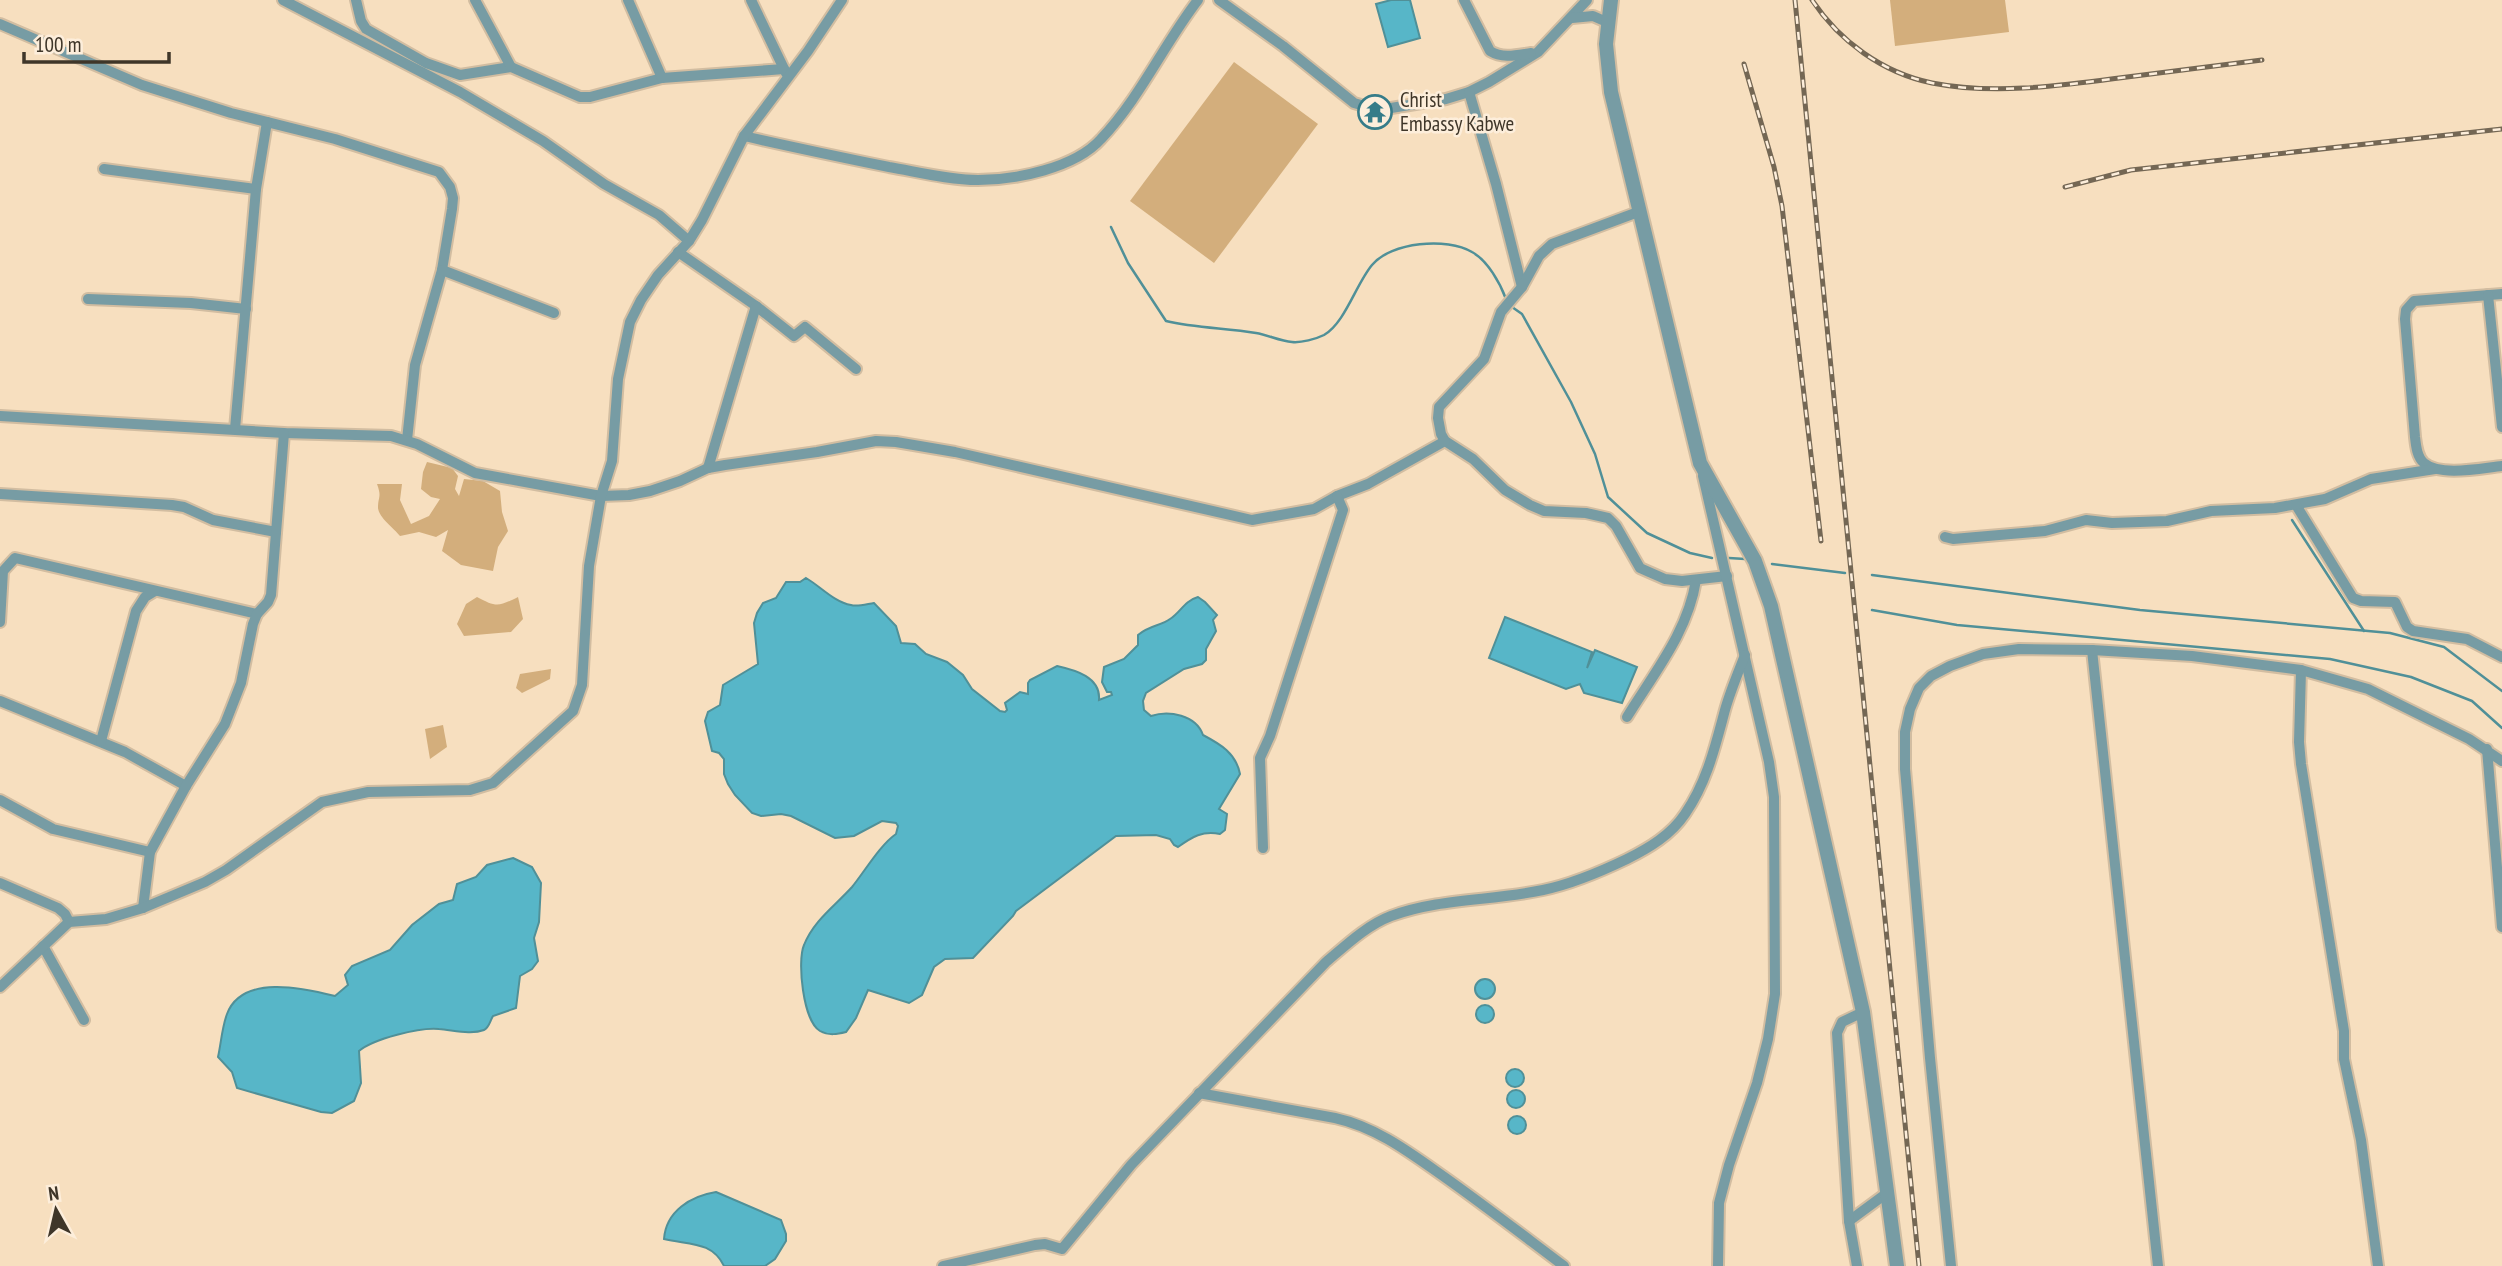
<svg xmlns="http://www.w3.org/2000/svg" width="2502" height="1266" viewBox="0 0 2502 1266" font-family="'PT Sans Narrow',sans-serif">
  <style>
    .green { fill: #d3ae7c }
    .water { fill: #57b6c8; stroke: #509098; stroke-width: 2 }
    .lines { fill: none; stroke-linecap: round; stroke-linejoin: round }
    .stream { stroke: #509098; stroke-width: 2.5 }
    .minor-casing { stroke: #d2bda1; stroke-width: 14 }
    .tertiary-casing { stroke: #d2bda1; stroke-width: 18 }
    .minor { stroke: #779ca4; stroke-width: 10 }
    .tertiary { stroke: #779ca4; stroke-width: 14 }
    .rail-casing { stroke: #746754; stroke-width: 5 }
    .rail { stroke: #fdeedb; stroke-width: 2.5; stroke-dasharray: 8; stroke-linecap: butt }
    .labels { text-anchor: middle; stroke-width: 5; stroke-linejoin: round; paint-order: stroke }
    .poi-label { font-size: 21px; fill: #3f3629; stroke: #fdeedb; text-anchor: start }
  </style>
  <rect width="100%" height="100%" fill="#f7dfbf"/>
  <g class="green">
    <polygon points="1890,0 2005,0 2009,32 1895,46"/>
    <polygon points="1234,62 1318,124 1214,263 1130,201"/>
    <path d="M427,462L452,468L458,476L455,489L459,496L464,479L483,481L500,491L502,512L508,531L498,547L493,571L461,565L442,551L448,530L436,537L419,532L400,536C394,528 379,518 378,508C378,496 382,498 377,484H402L400,500L411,524L429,516L440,499L431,497L421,489L423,472Z"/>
    <path d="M477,597C496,607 498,607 518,597L523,619L511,632L464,636L457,624L466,604Z"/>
    <polygon points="551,669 550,679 522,693 516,688 520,674"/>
    <polygon points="443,725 447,747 430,759 425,729"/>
  </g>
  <g class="water">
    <polygon points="1391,0 1410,0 1420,38 1388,47 1376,4"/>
    <path d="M806,578C820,586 834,602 851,605C857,607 867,604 874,603L896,626L901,643L915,644L926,654L947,662L963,675L972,689L1000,711L1005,712L1007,710L1005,703L1020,692L1028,694V683L1030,680L1057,666C1075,670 1101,677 1099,700L1112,695L1111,692H1107L1102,682L1104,667L1124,659L1138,645V635C1150,625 1161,626 1170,619C1181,612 1184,601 1198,597L1205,602L1217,615L1213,620L1216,631L1206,649V660L1202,664L1184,669L1146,693L1143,701L1144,710L1151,716C1169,710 1196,715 1203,735C1220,744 1236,753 1240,774L1219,809L1227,814L1225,830L1220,834C1203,830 1192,837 1178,847L1174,845L1170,839L1156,835L1116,836L1016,911L1013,916L973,958L945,959L934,967L922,995L909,1003L868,990L856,1018L846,1032C838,1034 829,1036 820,1031C803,1021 797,961 804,945C814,920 835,906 852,887C865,871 880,845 896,834L898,826L896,823L882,821L854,836L835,838L791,816L781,814L761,816L752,813L735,795L728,784L724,774V759L719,753L712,751L705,721L708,712L720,705L723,685L758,664L754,623L757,613L763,603L776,598L786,582H800Z"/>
    <polygon points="1505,617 1592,652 1587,668 1595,650 1637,667 1622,703 1584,693 1580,684 1566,689 1489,658"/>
    <path d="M513,858L532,867L541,883L539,922L534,938L538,961L532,969L520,976L516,1008L493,1016C490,1021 489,1028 484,1030C471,1035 453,1030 439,1029C420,1027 373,1039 359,1051L361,1083L354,1101L332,1113L321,1112L237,1088L232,1072L218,1057C221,1044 222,1027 227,1014C242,974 303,988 335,996L348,985L345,975L352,966L390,950L412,925L439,904L453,900L457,884L476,877L487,865Z"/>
    <circle cx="1485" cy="989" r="10"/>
    <circle cx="1485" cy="1014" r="9"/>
    <circle cx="1515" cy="1078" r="9"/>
    <circle cx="1516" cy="1099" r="9"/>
    <circle cx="1517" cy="1125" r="9"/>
    <path d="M716,1192L781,1220L786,1234V1241L775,1259L765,1266H724C712,1241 689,1245 664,1239C666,1211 691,1196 716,1192Z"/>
  </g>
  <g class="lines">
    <g class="stream">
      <path d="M1111,227L1128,263L1166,321C1195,328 1226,328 1256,333C1268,335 1280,341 1292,342C1301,343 1316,339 1324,335C1345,323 1356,284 1372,265C1391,242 1447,237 1472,252C1488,261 1500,283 1506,299"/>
      <polyline points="1512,307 1522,314 1571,402 1595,454 1608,497 1647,533 1690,553 1712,558"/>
      <polyline points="2292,520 2364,631"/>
      <polyline points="1729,558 1745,559"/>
      <polyline points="1772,564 1845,573"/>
      <polyline points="1872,575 2140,610 2390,633 2444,647 2502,691"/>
      <polyline points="1872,610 1957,625 2330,659 2411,677 2472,701 2502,728"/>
    </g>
    <g class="minor-casing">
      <g id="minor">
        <polyline points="283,0 460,92 543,141 604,184 659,215 689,241"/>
        <polyline points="356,0 361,21 366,29 426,63 460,75 511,67 580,97 590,97 662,78"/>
        <polyline points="475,0 511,67"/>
        <polyline points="628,0 662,78 784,69"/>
        <polyline points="751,0 786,73"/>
        <polyline points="1219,0 1283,46 1354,103 1371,108 1391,108 1446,99 1469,92 1489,82 1538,52 1587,0"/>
        <path d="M1464,0L1490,51C1503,59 1517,55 1531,53"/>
        <polyline points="1572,18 1593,16 1609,23"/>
        <polyline points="0,24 142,85 231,113 335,139 439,172 450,187 453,198 452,209 442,270 415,365 407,440"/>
        <polyline points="1469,92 1496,184 1522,287"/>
        <path d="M744,136C792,147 840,157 889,167C918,172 949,180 978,180C1016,180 1075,168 1101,139C1140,98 1164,44 1198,0"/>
        <polyline points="104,169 256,189"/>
        <polyline points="1638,212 1552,244 1539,256 1522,287 1501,312 1484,359 1439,407 1438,418 1441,434 1445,441 1473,459 1505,490 1530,505 1544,511 1586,513 1608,518 1616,526 1640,568 1649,572 1665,579 1682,581 1727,576"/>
        <polyline points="678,252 756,306 794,336 805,327 856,369"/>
        <polyline points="442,270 554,313"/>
        <path d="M2502,294L2414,301L2406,310L2405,319L2415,437C2416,446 2417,457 2424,463C2440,477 2482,468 2502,466"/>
        <polyline points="2488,295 2502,427"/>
        <polyline points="88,299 191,303 246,309"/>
        <polyline points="0,416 284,433 391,436 417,444 475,473 601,496 629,495 650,491 680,481 708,468 725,465 817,452 876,441 896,442 955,452 1252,520 1314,509 1337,496 1368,484 1445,441"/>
        <polyline points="235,429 256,189 267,122"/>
        <polyline points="708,468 756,306"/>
        <polyline points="1703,476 1769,762 1774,797 1775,994 1768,1039 1757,1083 1729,1165 1719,1203 1718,1266"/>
        <polyline points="0,494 172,505 184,507 213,520 276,532"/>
        <polyline points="2296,505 2353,598 2361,601 2395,602 2407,627 2413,631 2467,639 2502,657"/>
        <polyline points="1945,537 1953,539 2045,531 2086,520 2112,523 2167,521 2211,511 2275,508 2325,499 2371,479 2435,469"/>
        <polyline points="0,622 3,571 15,558 257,614"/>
        <polyline points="2092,650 2158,1266"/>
        <polyline points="2301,670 2299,742 2301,764 2344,1031 2344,1059 2361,1140 2378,1266"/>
        <polyline points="0,701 125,752 186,786"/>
        <path d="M1627,717C1654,673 1688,632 1696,580"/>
        <polyline points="101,741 136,611 145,597 155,591"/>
        <polyline points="2487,749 2502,927"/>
        <polyline points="0,800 53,829 150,852"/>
        <polyline points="1263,848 1260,758 1270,736 1343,510 1337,496"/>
        <polyline points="0,883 58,908 65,914 69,922"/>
        <polyline points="143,908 150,852 186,786 225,724 241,683 253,624 257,614 268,602 271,595 284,433"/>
        <polyline points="43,946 84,1020"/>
        <polyline points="0,987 69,922 106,919 143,908 205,882 226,870 322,802 368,792 470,790 493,783 573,711 582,685 589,566 601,496 612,461 618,379 630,322 641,300 658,275 689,241 702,220 744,136 808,51 842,0"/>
        <path d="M1199,1093L1335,1118C1376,1127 1409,1152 1443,1176C1484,1205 1524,1236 1564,1266"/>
        <polyline points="1849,1221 1887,1193"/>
        <path d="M943,1266L1035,1245L1045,1244L1062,1249L1131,1165L1326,962C1345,946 1367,925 1391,916C1440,898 1492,901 1543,890C1572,884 1600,872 1627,859C1649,848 1671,835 1685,814C1707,782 1715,747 1725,710C1730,692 1738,673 1745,655"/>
        <polyline points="1857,1266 1849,1221 1837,1033 1842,1022 1863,1012"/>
        <polyline points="1951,1266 1930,1058 1905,769 1905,732 1910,709 1919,688 1931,676 1950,666 1983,654 2019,649 2092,650 2192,656 2301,670 2368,689 2469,739 2502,761"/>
      </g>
    </g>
    <g class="tertiary-casing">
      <polyline id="tertiary" points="1611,0 1606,44 1611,92 1700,463 1755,561 1771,606 1863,1012 1897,1266"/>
    </g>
    <use href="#minor" class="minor"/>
    <use href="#tertiary" class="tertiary"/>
    <g class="rail-casing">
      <g id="rail">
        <polyline points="1795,0 1919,1266"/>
        <path d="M1812,0C1839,41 1883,73 1932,83C1993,95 2058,86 2119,78C2166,72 2214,66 2262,60"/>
        <polyline points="1744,64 1774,167 1782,206 1821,541"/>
        <polyline points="2065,187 2131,170 2502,129"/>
      </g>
    </g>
    <use href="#rail" class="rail"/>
  </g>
  <defs>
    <g id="temple-ring" transform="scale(1.75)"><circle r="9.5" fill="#fdeedb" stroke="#367c89" stroke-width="1.5"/><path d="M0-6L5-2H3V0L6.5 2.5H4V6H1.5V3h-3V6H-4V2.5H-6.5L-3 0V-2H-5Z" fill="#367c89"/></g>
  </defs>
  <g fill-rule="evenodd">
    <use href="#temple-ring" x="1375" y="112"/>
  </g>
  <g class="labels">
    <g class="poi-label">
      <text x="1400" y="107">Christ<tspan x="1400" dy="24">Embassy Kabwe</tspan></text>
    </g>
  </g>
  <g transform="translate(56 1210) rotate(352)" stroke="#fdeedb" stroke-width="5" paint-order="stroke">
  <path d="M0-5L12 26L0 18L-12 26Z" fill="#3f3629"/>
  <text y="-10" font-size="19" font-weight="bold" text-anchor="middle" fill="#3f3629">N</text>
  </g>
  <path d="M24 52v10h145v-10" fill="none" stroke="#3f3629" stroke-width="3.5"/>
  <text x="35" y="52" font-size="21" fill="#3f3629" stroke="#fdeedb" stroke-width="5" paint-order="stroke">100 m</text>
</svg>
